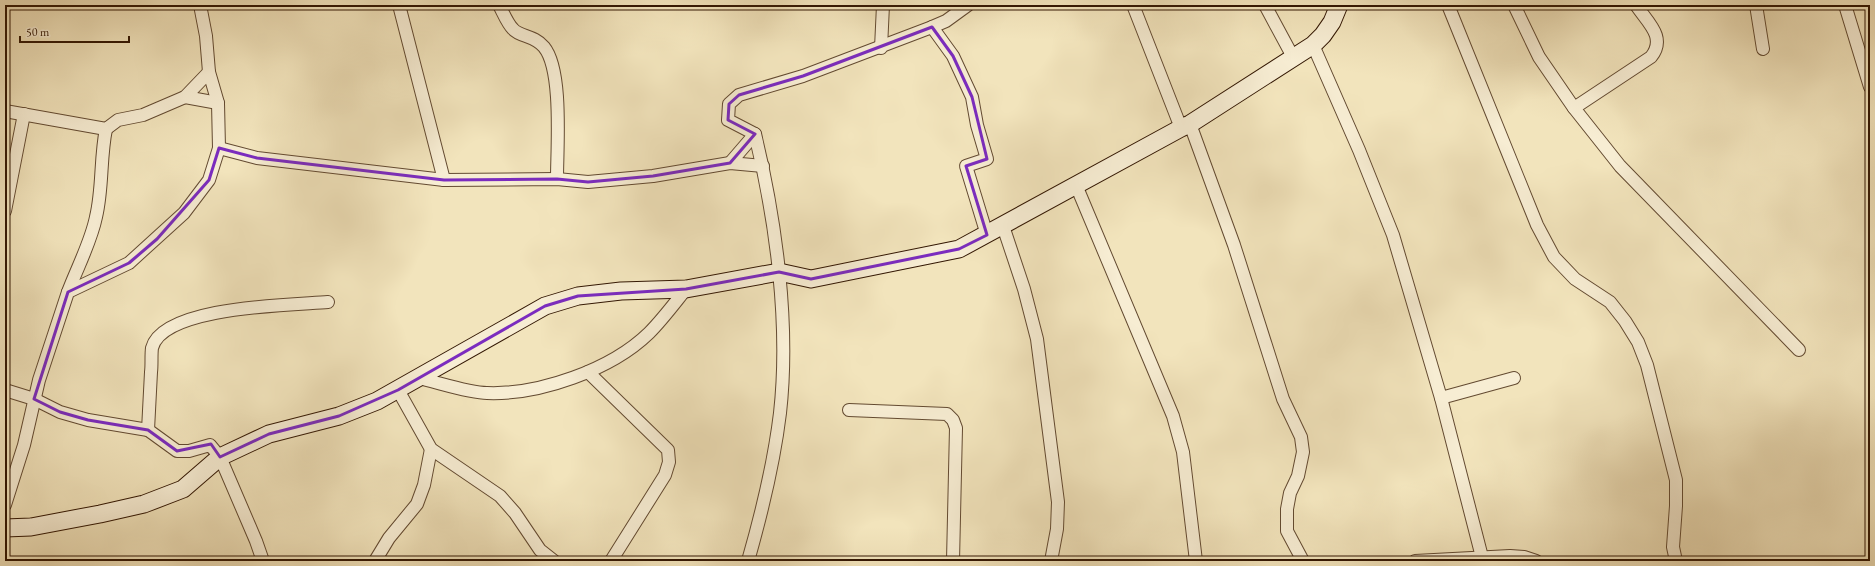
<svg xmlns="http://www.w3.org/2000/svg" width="1875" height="566" viewBox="0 0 1875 566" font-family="'EB Garamond',serif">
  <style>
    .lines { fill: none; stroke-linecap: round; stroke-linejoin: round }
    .street-casing { stroke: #634a31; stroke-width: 14 }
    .secondary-casing { stroke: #331703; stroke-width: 19 }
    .street { stroke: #f7edd3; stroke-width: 12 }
    .secondary { stroke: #f7edd3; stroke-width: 17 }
    .marked { fill: none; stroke: #7b2cbf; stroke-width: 3; stroke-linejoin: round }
  </style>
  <rect width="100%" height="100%" fill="#f2e4bc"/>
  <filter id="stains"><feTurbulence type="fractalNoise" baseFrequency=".005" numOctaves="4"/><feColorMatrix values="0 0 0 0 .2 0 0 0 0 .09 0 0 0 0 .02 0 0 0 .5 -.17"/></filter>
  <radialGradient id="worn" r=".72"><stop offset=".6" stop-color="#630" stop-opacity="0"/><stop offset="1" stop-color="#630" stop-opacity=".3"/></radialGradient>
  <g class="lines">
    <g class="street-casing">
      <g id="street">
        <polyline points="399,5 444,180"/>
        <path d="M499,5C503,12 507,23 513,29C520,37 534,35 544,47C563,70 557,147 557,179"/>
        <polyline points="1133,5 1181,128"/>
        <polyline points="1265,5 1293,57"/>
        <polyline points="1448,5 1537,225 1554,257 1575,279 1610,302 1625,321 1638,342 1647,365 1676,480 1676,506 1673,547 1676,561"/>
        <polyline points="1514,5 1539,57 1574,108 1620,166 1799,350"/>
        <polyline points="1756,5 1763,49"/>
        <polyline points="1845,5 1870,87"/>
        <polyline points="932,27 953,56 972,97 977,125 987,159 966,166 987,235"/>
        <polyline points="1313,45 1359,150 1393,235 1441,398 1483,561"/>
        <polyline points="881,48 883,5"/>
        <polyline points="185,97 218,103"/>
        <path d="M1574,108L1651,57C1667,37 1647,22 1636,5"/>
        <polyline points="5,111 106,129 118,120 143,115 185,97 209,72"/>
        <polyline points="1190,124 1234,245 1283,399 1301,437 1303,452 1298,476 1290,493 1287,509 1287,531 1303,561"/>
        <polyline points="219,148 257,158 444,180 557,179 588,182 653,176 730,163 763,166"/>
        <polyline points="730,163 755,134"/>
        <polyline points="1076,185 1173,416 1183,452 1196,561"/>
        <polyline points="5,211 24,114"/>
        <polyline points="1003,226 1024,289 1037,339 1058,502 1057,529 1051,561"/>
        <path d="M68,292C77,268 91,242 96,217C103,188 100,158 106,129"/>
        <polyline points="588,372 668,450 669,462 665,475 611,561"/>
        <path d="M418,378C437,382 469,393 487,393C539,395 611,370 649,333C662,320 674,304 686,289"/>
        <polyline points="5,390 34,399 60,412 88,420 148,430 177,451 189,451 210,445 220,457 256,541 263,561"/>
        <polyline points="398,390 431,449 500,496 515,513 540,550 554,561"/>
        <polyline points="1441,398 1514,378"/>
        <polyline points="849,410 947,414 953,420 956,428 953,561"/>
        <path d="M148,430C149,411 150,392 151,372C152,365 151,355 152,348C163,306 292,305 328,302"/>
        <polyline points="5,505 24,445 39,380 68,292 129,263 184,213 209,180 219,148 218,103 209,72 206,36 200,5"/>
        <polyline points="375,561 389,538 417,504 424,485 431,449"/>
        <path d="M748,561C762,512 774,463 780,413C790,324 776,221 755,134L728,120L729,104L739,95L803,76L932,27L946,21L968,5"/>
        <polyline points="1415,561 1510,556 1524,557 1536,561"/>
      </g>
    </g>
    <g class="secondary-casing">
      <polyline id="secondary" points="5,528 31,527 100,514 144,504 183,489 220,457 269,434 339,416 377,401 545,306 578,296 621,291 686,289 779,272 811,279 959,249 1181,128 1190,124 1313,45 1323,35 1332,22 1339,5"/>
    </g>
    <use href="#street" class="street"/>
    <use href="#secondary" class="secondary"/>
  </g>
  <path class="marked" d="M932,27L953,56L972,97L987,159L966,166L987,235L959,249L811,279L779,272L686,289L578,296L545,306L398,390L339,416L269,434L220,457L211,444L177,451L148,430L88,420L60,412L34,399L68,292L129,263L157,239L209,180L219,148L257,158L444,180L557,179L588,182L653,176L730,163L755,134L728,120L729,104L739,95L803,76Z"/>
  <rect width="1875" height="566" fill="none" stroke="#f2e4bc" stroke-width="20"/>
  <rect x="6" y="6" width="1863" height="554" fill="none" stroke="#331703" stroke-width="2"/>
  <rect x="10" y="10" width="1855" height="546" fill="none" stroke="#331703"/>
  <path d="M20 36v6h109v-6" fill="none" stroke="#331703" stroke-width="2"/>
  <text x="26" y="36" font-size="12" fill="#331703" stroke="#f7edd3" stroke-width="3" paint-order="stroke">50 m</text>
  <rect width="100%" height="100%" filter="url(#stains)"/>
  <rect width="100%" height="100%" fill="url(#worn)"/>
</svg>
